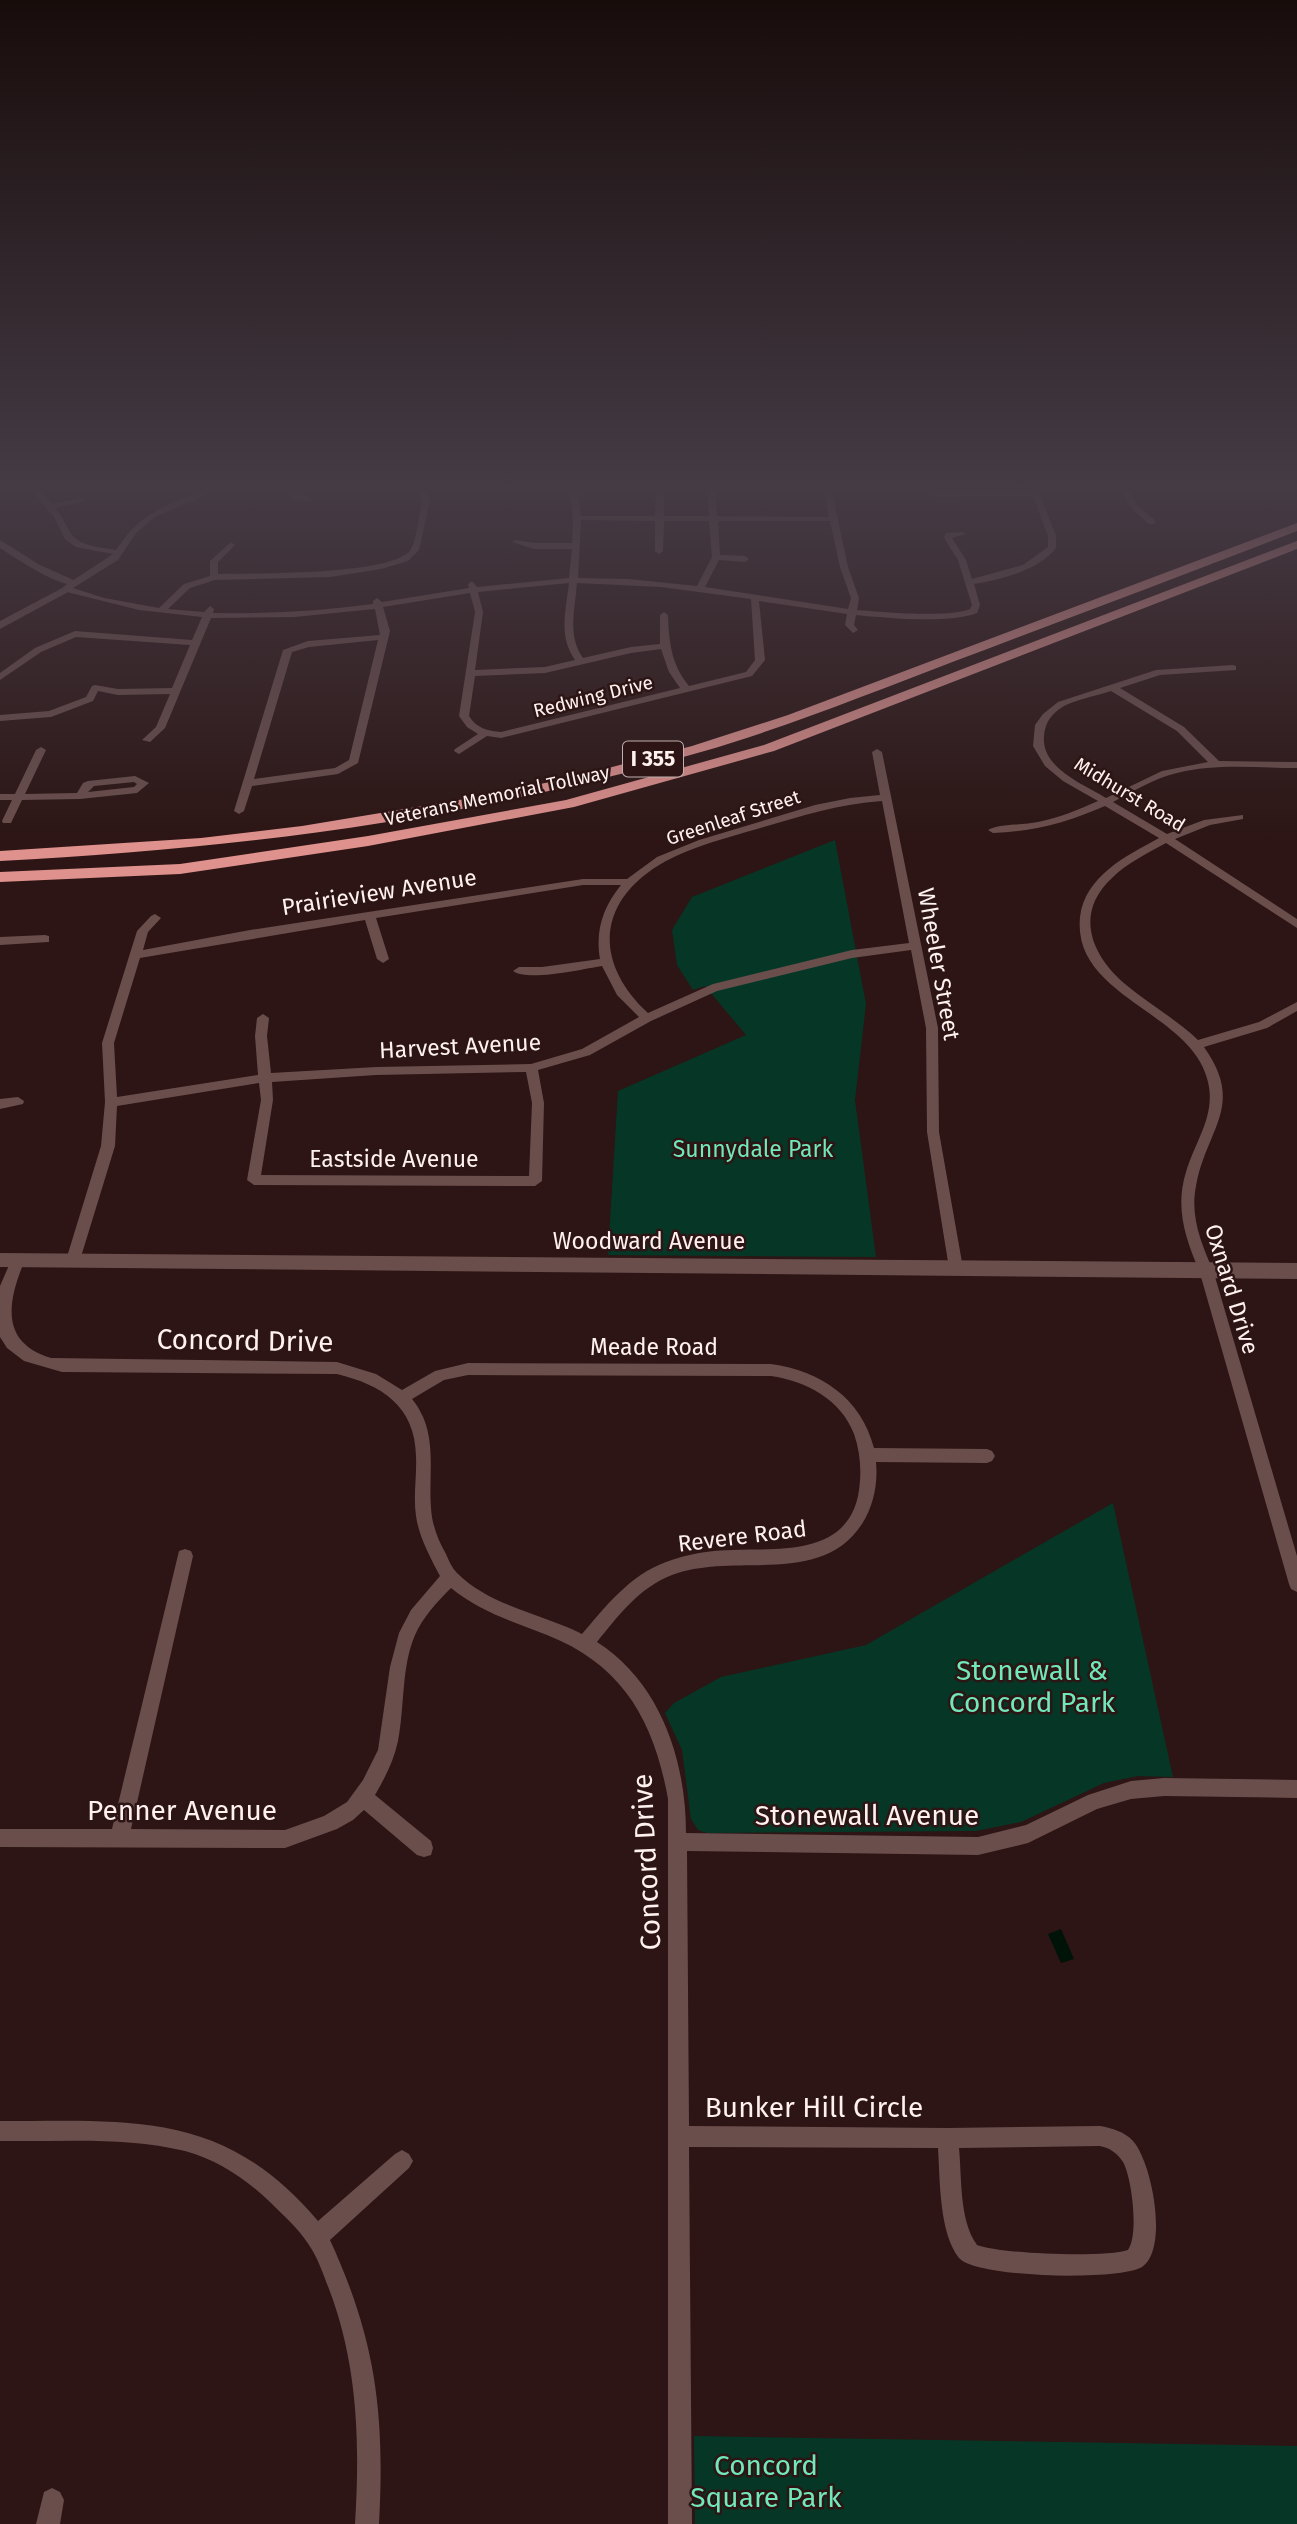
<svg xmlns="http://www.w3.org/2000/svg" width="1297" height="2524" viewBox="0 0 1297 2524" font-family="'Fira Sans',sans-serif">
  <style>
    .green { fill: #063726 }
    .water { fill: #001309 }
    .lines { fill: none; stroke-linecap: round; stroke-linejoin: round }
    .minor { fill: #6a4e4c; fill-rule: evenodd }
    .tertiary { fill: #6a4e4c; fill-rule: evenodd }
    .secondary { fill: #6a4e4c; fill-rule: evenodd }
    .motorway { fill: #de918d; fill-rule: evenodd }
    .labels { text-anchor: middle; stroke-width: 5; stroke-linejoin: round; paint-order: stroke }
    .far-street-label { font-size: 19px; fill: #fff1f0; stroke: #2c1514 }
    .shield { fill: #2c1514; stroke: #c0afae; stroke-width: 2 }
    .shield-label { font-size: 21px; font-weight: bold; fill: #fff1f0 }
    .street-label { font-size: 23px; fill: #fff1f0; stroke: #2c1514 }
    .park-label { font-size: 23px; fill: #71e8b9; stroke: #2c1514 }
    .near-street-label { font-size: 28px; fill: #fff1f0; stroke: #2c1514 }
    .near-park-label { font-size: 28px; fill: #71e8b9; stroke: #2c1514 }
  </style>
  <rect width="100%" height="100%" fill="#2c1514"/>
  <g class="green">
    <polygon points="835,840 866,1004 855,1100 876,1257 608,1255 618,1091 746,1035 705,986 693,990 677,965 672,930 692,897"/>
    <polygon points="1113,1503 1173,1777 1138,1776 1104,1783 1021,1822 976,1831 707,1833 698,1830 691,1819 682,1750 665,1713 674,1703 721,1677 866,1645"/>
    <polygon points="694,2436 1297,2446 1297,2524 695,2524"/>
  </g>
  <polygon class="water" points="1061,1929 1074,1959 1061,1963 1048,1934"/>
  <g class="lines">
    <g class="minor">
      <path d="M28,487H36L52,504L84,497V501L55,508C62,516 65,524 70,532C79,547 101,547 116,550C144,508 169,505 213,487H224L155,517L136,533L118,560L73,588L104,598L159,608L184,584L210,576V561L231,542L235,545L218,562V574C250,573 396,576 411,549C417,539 419,513 422,501L419,494L410,487H420L426,491L430,501L419,550L408,561L381,569L330,577L215,580L190,588L168,609L204,612L210,606L214,609L213,613H216C269,614 321,611 373,604V601L377,598L382,602L469,588L468,584L472,581L477,587L569,578L572,549H534L512,542L516,540L534,543H572C573,524 574,505 567,487H575L579,498L581,516H655L656,487H664V516H709L707,487H715L717,516L829,517L823,487H831L848,567L859,598L857,610C881,612 950,618 970,609L972,605L958,560L944,538L946,533L962,532L966,534L952,538L966,560L972,579L1023,565L1048,547V536L1033,496L933,497L929,495L927,487H935L936,493L1031,492L1029,487H1037L1056,536V548C1037,571 1003,579 974,584L980,605L977,613C949,624 887,618 856,615L854,625L858,630L853,633L845,625L847,614L759,601L765,660L752,676L501,738L487,736L459,754L454,751L455,749L478,734L467,727L459,716L475,612L470,593L383,607L390,631L358,763L338,774L252,786L244,811L239,814L234,811L283,650L308,641L380,635L375,609L294,617L211,618L165,728L150,742L142,740L156,727L170,694L118,695L98,691L93,701L51,717L0,721V715L49,711L86,697L92,686L95,685L118,689L172,688L190,645L76,637L41,652L0,680V673L35,648L75,631L192,640L202,617L139,610L63,591V587L113,554L76,547L65,539L54,517ZM581,520L655,521V551L659,554L663,551L664,521H709L712,557L697,586L628,579L578,578ZM718,521H830L840,567L851,598L848,609L705,587L719,560L745,562L749,559L745,556L720,555ZM569,583C566,611 558,636 575,660L545,667L475,670L483,612L478,592ZM577,583L661,587L751,599L755,660L746,672L689,686C671,664 669,642 668,615L664,612L660,615V644L631,647L583,658C567,636 575,609 577,583ZM378,640L349,760L335,768L254,779L292,652L309,647ZM661,649L669,672L680,688L501,732C488,731 476,728 469,716L475,676L545,673L631,653Z"/>
      <polygon points="280,487 289,487 298,494 312,499 308,501 292,498"/>
      <polygon points="1120,487 1128,487 1136,504 1155,520 1155,524 1149,524 1130,507"/>
      <polygon points="1226,487 1236,487 1239,490 1235,492"/>
      <path d="M1233,665L1236,666V670L1160,675L1120,688L1184,727L1219,761L1297,762V768C1258,768 1216,763 1177,773C1155,778 1134,791 1113,802L1167,834L1204,820L1243,815V819L1210,825L1175,839L1297,919V928L1166,843C1148,853 1127,863 1112,878C1074,913 1091,955 1125,984C1149,1004 1176,1019 1198,1040L1259,1022L1297,1002V1011L1267,1028L1204,1047C1246,1106 1206,1129 1196,1186C1190,1216 1201,1243 1213,1270L1297,1556V1592L1291,1589L1289,1584L1199,1270C1185,1238 1175,1207 1186,1172C1195,1141 1216,1116 1208,1082C1192,1011 1072,998 1080,917C1085,876 1126,856 1159,838L1105,806C1069,822 1032,832 993,833L988,830C997,824 1024,825 1038,822C1058,818 1078,810 1098,801L1063,781L1045,766L1033,746L1035,725L1043,714L1058,702L1156,670ZM1111,691L1177,731L1208,762L1162,771L1106,798C1083,784 1041,768 1044,736C1045,722 1052,713 1064,706C1078,699 1096,696 1111,691Z"/>
      <path d="M41,747L46,750L25,794L77,793L83,783L88,781L135,776L149,783L137,793L80,799L22,800L11,823H3L2,821L12,800H0V794H15L36,750ZM134,782L137,784L134,787L88,792L94,786Z"/>
      <path d="M877,749L882,752L938,1028L939,1132L963,1268L961,1272H951L949,1268L927,1132L926,1028L911,950L852,958L717,991L651,1021L590,1055L538,1070L544,1103L542,1181L535,1186L254,1185L247,1180L261,1100L259,1083L117,1106L115,1146L80,1260L78,1264H68L66,1260L101,1146L105,1102L102,1043L137,931L151,916L155,914L161,918L148,932L143,950L250,930L583,879H627L657,857L699,840L815,805L850,798L880,795L872,752ZM882,801L909,943L852,950L713,984L648,1013C592,961 597,899 666,861C694,846 726,838 757,829C798,817 838,804 882,801ZM583,885H621C603,907 595,931 600,959L542,967H519L513,971C527,982 583,969 602,966L617,995L639,1017L582,1049L531,1064L376,1067L271,1073L267,1036L269,1018L263,1014L257,1018L255,1036L258,1075L117,1097L114,1043L140,958L365,920L377,959L383,963L389,959L376,918ZM526,1072L532,1103L529,1176L261,1175L273,1100L272,1082L376,1075Z"/>
      <polygon points="45,935 49,936 49,942 0,945 0,937"/>
      <polygon points="18,1097 24,1101 23,1104 0,1109 0,1099"/>
      <path d="M18,1255L23,1256L25,1260C7,1302 0,1343 51,1358L337,1362L376,1374L402,1390L435,1371L468,1363L771,1364C821,1371 861,1398 874,1448L987,1449L992,1451L995,1456L992,1461L987,1463L876,1462C878,1483 874,1505 862,1524C820,1588 734,1551 672,1575C640,1587 618,1616 597,1642C661,1683 686,1761 686,1833L978,1837L1026,1825L1088,1795L1131,1781L1164,1778L1297,1780V1798L1164,1796L1131,1799L1097,1809L1028,1843L978,1855L687,1851L689,2126L948,2128L1100,2126C1112,2128 1125,2132 1133,2141C1152,2162 1169,2249 1142,2267C1119,2281 976,2278 959,2258C939,2233 940,2179 938,2148L689,2147L692,2524H668V1799C654,1721 623,1665 547,1635C513,1622 479,1611 451,1588C437,1602 423,1617 415,1635C401,1668 405,1706 398,1741C394,1760 385,1778 375,1795L431,1841L433,1848L431,1855L424,1857L417,1855L364,1810L353,1820L337,1829L285,1848L0,1847V1829H112L179,1551L185,1549L191,1551L193,1556L131,1829L285,1830L324,1816L347,1802L363,1780L378,1750L390,1667L399,1633L411,1610L440,1576C430,1557 419,1537 416,1516C413,1496 417,1476 416,1456C415,1406 382,1385 337,1374L62,1372L24,1361L7,1348L0,1337V1286L13,1256ZM468,1375L771,1376C805,1381 841,1399 854,1434C861,1454 862,1475 858,1496C845,1556 779,1548 733,1550C711,1550 687,1554 666,1562C630,1575 606,1606 582,1634C542,1614 490,1606 457,1573C452,1568 449,1561 446,1554C438,1540 432,1525 431,1508C428,1470 439,1432 412,1399L444,1380ZM1100,2146C1110,2148 1117,2153 1123,2162C1132,2178 1139,2235 1128,2250C1104,2258 1001,2254 977,2245C959,2220 962,2178 959,2148Z"/>
      <path d="M0,2121C133,2121 224,2110 318,2221L395,2154L402,2150L409,2154L413,2161L409,2168L330,2240C376,2340 385,2414 379,2524H355C360,2444 358,2365 329,2289C323,2274 318,2258 309,2245C299,2229 284,2216 270,2202C246,2179 218,2160 185,2151C125,2136 61,2142 0,2141Z"/>
      <polygon points="52,2488 60,2492 64,2500 60,2524 36,2524 44,2492"/>
    </g>
    <g class="tertiary">
      <path d="M0,540L40,565L80,583C66,593 14,557 0,548Z"/>
      <polygon points="66,586 71,589 70,591 0,629 0,621"/>
    </g>
    <polygon class="secondary" points="0,1253 1297,1263 1297,1279 0,1267"/>
    <g class="motorway">
      <path d="M1297,523V531C1183,575 1069,618 955,661C871,693 787,727 701,752C472,819 237,849 0,861V851L201,838L302,826L501,793L597,771L692,746L788,715Z"/>
      <polygon points="1297,541 1297,549 774,751 574,807 368,846 180,874 0,882 0,872 180,864 368,836 566,800 764,745"/>
    </g>
  </g>
  <linearGradient id="sky" x2="0" y2="1"><stop stop-color="#180c0b"/><stop offset="0.58" stop-color="#453b45"/><stop offset="1" stop-color="#453b45" stop-opacity="0"/></linearGradient>
  <rect width="1297" height="840" fill="url(#sky)"/>
  <g class="labels">
    <g class="far-street-label">
      <text transform="translate(593 696) rotate(-14)" y="7">Redwing Drive</text>
      <text transform="translate(1130 794) rotate(31)" y="7">Midhurst Road</text>
      <text transform="translate(497 795) rotate(-12)" y="7">Veterans Memorial Tollway</text>
      <text transform="translate(733 817) rotate(-18)" y="7">Greenleaf Street</text>
    </g>
    <rect class="shield" x="623" y="741.5" width="60" height="35" rx="5"/>
    <g class="shield-label">
      <text x="653" y="766">I 355</text>
    </g>
    <g class="street-label">
      <text transform="translate(379 892) rotate(-9)" y="8">Prairieview Avenue</text>
      <text transform="translate(939 964) rotate(80)" y="8">Wheeler Street</text>
      <text transform="translate(460 1046) rotate(-3)" y="8">Harvest Avenue</text>
      <text x="394" y="1167">Eastside Avenue</text>
      <text x="649" y="1249">Woodward Avenue</text>
      <text transform="translate(1232 1289) rotate(73)" y="8">Oxnard Drive</text>
      <text x="654" y="1355">Meade Road</text>
      <text transform="translate(742 1536) rotate(-7)" y="8">Revere Road</text>
    </g>
    <g class="park-label">
      <text x="753" y="1157">Sunnydale Park</text>
    </g>
    <g class="near-street-label">
      <text transform="translate(245 1340) rotate(1)" y="10">Concord Drive</text>
      <text x="182" y="1820">Penner Avenue</text>
      <text x="867" y="1825">Stonewall Avenue</text>
      <text transform="translate(646 1862) rotate(-93)" y="10">Concord Drive</text>
      <text x="814" y="2117">Bunker Hill Circle</text>
    </g>
    <g class="near-park-label">
      <text x="1032" y="1680">Stonewall &amp;<tspan x="1032" dy="32">Concord Park</tspan></text>
      <text x="766" y="2475">Concord<tspan x="766" dy="32">Square Park</tspan></text>
    </g>
  </g>
</svg>
